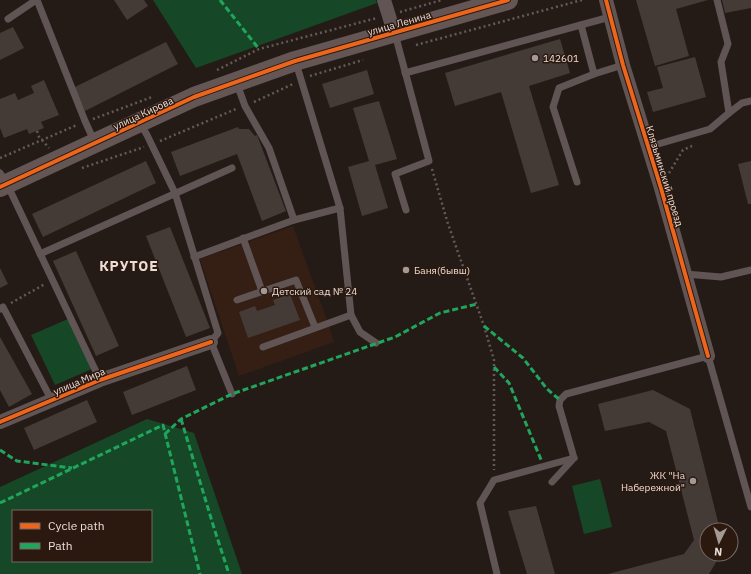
<svg xmlns="http://www.w3.org/2000/svg" width="751" height="574" viewBox="0 0 751 574" font-family="'IBM Plex Sans',sans-serif">
  <style>
    .built { fill: #351e13 }
    .green { fill: #164827; fill-rule: evenodd }
    .building { fill: #443b37 }
    .lines { fill: none; stroke-linecap: round; stroke-linejoin: round }
    .path { stroke: #645958; stroke-width: 2.5; stroke-dasharray: 2 3; stroke-linecap: butt }
    .lane { stroke: #615454; stroke-width: 7 }
    .street { stroke: #615454; stroke-width: 14 }
    .secondary { stroke: #655656; stroke-width: 20 }
    .quiet { stroke: #20a55d; stroke-width: 3; stroke-dasharray: 6 3; stroke-linecap: butt }
    .cycleway-casing { stroke: #2b1910; stroke-width: 6 }
    .cycleway { stroke: #eb651d; stroke-width: 4 }
    .poi-dot { fill: #a59993; stroke: #2b1910; stroke-width: 1.5 }
    .labels { text-anchor: middle; stroke-width: 3; stroke-linejoin: round; paint-order: stroke }
    .street-label { font-size: 10px; fill: #eaddd7; stroke: #2b1910 }
    .poi-label { font-size: 10px; fill: #eaddd7; stroke: #2b1910; text-anchor: start }
    .district-label { font-size: 14px; font-weight: bold; letter-spacing: 1px; fill: #eaddd7; stroke: #2b1910 }
  </style>
  <rect width="100%" height="100%" fill="#251b16"/>
  <polygon class="built" points="293,226 328,323 334,342 239,376 200,259"/>
  <g class="green">
    <polygon points="153,0 376,0 377,3 196,68"/>
    <polygon points="68,319 92,369 55,385 31,335"/>
    <path d="M147,419L194,433L242,574H0V487ZM13,511H151V561H13Z"/>
    <polygon points="600,479 612,527 584,534 572,486"/>
  </g>
  <g class="building">
    <polygon points="114,0 144,0 148,6 127,20"/>
    <polygon points="636,0 708,0 676,9 689,56 655,66"/>
    <polygon points="722,0 751,0 751,8 725,13"/>
    <polygon points="13,27 24,48 0,60 0,33"/>
    <polygon points="560,39 570,73 529,86 559,185 531,193 501,92 455,106 445,73"/>
    <polygon points="166,42 178,64 85,111 73,88"/>
    <polygon points="695,57 706,97 653,112 647,92 663,88 657,67"/>
    <polygon points="367,70 374,94 330,108 322,84"/>
    <polygon points="44,80 59,115 41,122 44,128 29,134 27,129 4,138 0,128 0,99 15,93 18,100 34,93 31,86"/>
    <polygon points="379,101 397,159 375,165 388,208 362,216 348,167 369,161 353,108"/>
    <polygon points="238,127 239,129 249,129 255,136 257,135 286,211 262,221 237,154 180,176 171,152"/>
    <polygon points="146,161 156,183 43,237 32,214"/>
    <polygon points="751,161 751,204 748,204 738,164"/>
    <polygon points="170,227 210,328 186,337 146,236"/>
    <polygon points="76,251 119,346 96,356 53,261"/>
    <polygon points="0,268 8,284 0,288"/>
    <polygon points="290,294 300,320 248,338 239,312 255,306 257,311 275,305 273,300"/>
    <polygon points="0,337 32,394 9,407 0,390"/>
    <polygon points="187,366 196,390 132,415 123,392"/>
    <polygon points="653,390 690,409 720,530 707,530 707,554 721,554 709,574 608,574 684,554 694,540 666,431 649,422 605,431 598,404"/>
    <polygon points="87,400 97,422 34,450 24,428"/>
    <polygon points="536,506 555,574 527,574 508,511"/>
  </g>
  <g class="lines">
    <g class="path">
      <polyline points="400,12 442,0"/>
      <polyline points="416,45 582,0"/>
      <polyline points="217,70 259,49 377,18"/>
      <polyline points="310,76 363,60"/>
      <polyline points="254,102 293,84"/>
      <polyline points="93,119 152,97"/>
      <polyline points="37,131 40,140"/>
      <polyline points="42,140 49,148"/>
      <polyline points="160,141 236,109"/>
      <polyline points="0,158 77,125"/>
      <polyline points="82,168 144,147"/>
      <polyline points="432,169 448,224 484,326 494,360 494,470"/>
      <polyline points="669,173 683,150 692,146"/>
      <polyline points="11,303 45,284"/>
    </g>
    <g class="lane">
      <polyline points="37,0 85,121 95,143"/>
      <polyline points="8,19 36,0"/>
      <polyline points="581,25 594,74"/>
      <polyline points="395,34 429,161 395,174 406,210"/>
      <polyline points="296,63 340,208 351,315 360,332 376,343"/>
      <polyline points="405,73 610,17"/>
      <polyline points="237,84 245,106 269,148 294,220"/>
      <polyline points="729,113 742,103 751,101"/>
      <polyline points="140,123 147,135 175,193 218,333 211,342 232,394"/>
      <polyline points="648,147 710,129 729,113 721,62 728,44 717,0"/>
      <polyline points="0,173 7,184 100,380"/>
      <polyline points="577,182 553,107 559,88 594,74 623,65"/>
      <polyline points="243,238 262,291"/>
      <polyline points="40,254 232,168"/>
      <polyline points="194,257 294,220 340,208"/>
      <polyline points="685,274 721,277 751,270"/>
      <polyline points="237,300 296,280 315,327"/>
      <polyline points="0,309 3,307 52,401"/>
      <polyline points="263,347 351,315"/>
      <polyline points="552,482 574,458"/>
      <polyline points="497,574 480,503 494,480 574,458 559,406 560,400 566,394 708,356 751,507"/>
    </g>
    <g class="street">
      <polyline points="384,0 394,32"/>
      <polyline points="606,0 623,65 661,188 708,356"/>
      <polyline points="0,422 100,380 211,342"/>
    </g>
    <polyline class="secondary" points="0,187 194,97 295,61 508,0"/>
    <g class="quiet">
      <polyline points="220,0 259,49"/>
      <polyline points="484,326 523,358 547,389 560,400"/>
      <polyline points="494,367 509,383 542,462"/>
      <polyline points="181,419 214,528 229,574"/>
      <polyline points="165,434 181,419 232,394 395,337 440,313 477,304"/>
      <polyline points="0,450 17,461 72,468"/>
      <polyline points="0,503 163,425 200,574"/>
    </g>
    <g class="cycleway-casing">
      <g id="cycleway">
        <polyline points="606,0 623,65 661,188 708,356"/>
        <polyline points="0,187 194,97 295,61 508,0"/>
        <polyline points="0,422 100,380 211,342"/>
      </g>
    </g>
    <use href="#cycleway" class="cycleway"/>
  </g>
  <g class="poi-dot">
    <circle cx="535" cy="58" r="4"/>
    <circle cx="406" cy="270" r="4"/>
    <circle cx="264" cy="291" r="4"/>
    <circle cx="693" cy="481" r="4"/>
  </g>
  <g class="labels">
    <g class="street-label">
      <text transform="translate(399 23) rotate(-16)" y="4">улица Ленина</text>
      <text transform="translate(143 113) rotate(-25)" y="4">улица Кирова</text>
      <text transform="translate(665 176) rotate(73)" y="4">Клязьминский проезд</text>
      <text transform="translate(79 381) rotate(-23)" y="4">улица Мира</text>
    </g>
    <g class="poi-label">
      <text x="543" y="62">142601</text>
      <text x="414" y="274">Баня(бывш)</text>
      <text x="272" y="295">Детский сад № 24</text>
      <text x="685" y="479" text-anchor="end">ЖК "На<tspan x="685" dy="12">Набережной"</tspan></text>
    </g>
    <g class="district-label">
      <text x="129" y="271">КРУТОЕ</text>
    </g>
  </g>
  <rect x="12" y="510" width="140" height="52" fill="#2b1910" stroke="#776760"/>
  <rect x="20" y="523" width="20" height="6" fill="#eb651d" stroke="#776760"/>
  <text x="48" y="530" font-size="12" fill="#eaddd7">Cycle path</text>
  <rect x="20" y="543" width="20" height="6" fill="#20a55d" stroke="#776760"/>
  <text x="48" y="550" font-size="12" fill="#eaddd7">Path</text>
  <g transform="translate(719 542) rotate(185)"><circle r="19" fill="#2b1910" stroke="#776760"/>
  <path d="M0-3L7 15L0 10L-7 15Z" fill="#a59993"/>
  <text y="-6" font-size="11" font-weight="bold" text-anchor="middle" fill="#eaddd7">N</text>
  </g>
</svg>
